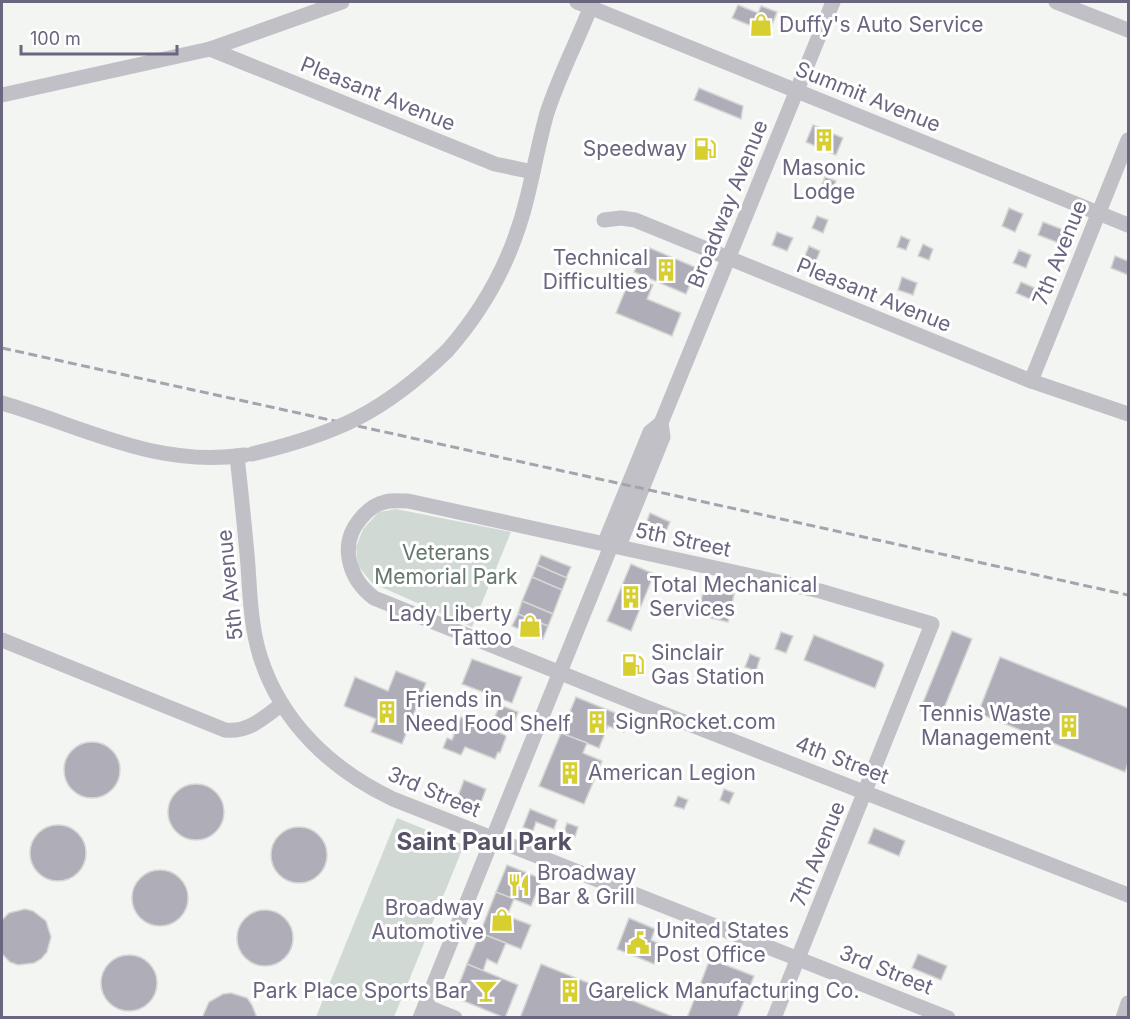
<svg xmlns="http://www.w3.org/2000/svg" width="1130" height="1019" viewBox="0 0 1130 1019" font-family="Inter,sans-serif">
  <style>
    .green { fill: #d1d9d4 }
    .building { fill: #afaeb8; stroke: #d5d6d4; stroke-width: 1.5 }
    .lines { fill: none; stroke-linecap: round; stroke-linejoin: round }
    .minor { stroke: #c1c0c7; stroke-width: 15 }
    .rail { stroke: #a5a3ad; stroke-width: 3; stroke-dasharray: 9 4.5; stroke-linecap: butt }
    .minor-bridge { stroke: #c1c0c7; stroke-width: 15 }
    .labels { text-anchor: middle; stroke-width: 6; stroke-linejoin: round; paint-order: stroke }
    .poi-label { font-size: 21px; fill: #6a6680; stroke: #fff; text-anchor: start }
    .street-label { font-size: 21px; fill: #6a6680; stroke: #fff }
    .park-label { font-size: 21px; fill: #64786e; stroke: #fff }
    .quarter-label { font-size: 24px; font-weight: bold; fill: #565366; stroke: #fff }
  </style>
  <rect width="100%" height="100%" fill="#f2f5f1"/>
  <g class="green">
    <polygon points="396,509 511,532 472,627 372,583 358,566 356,547 363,529 379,512"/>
    <polygon points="397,818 464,845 394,1017 316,1017"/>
  </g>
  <g class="building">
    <polygon points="738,5 758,13 761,6 777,12 769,33 732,18"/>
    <polygon points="699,88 743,106 741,119 694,100"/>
    <polygon points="813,125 843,138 836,155 806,142"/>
    <polygon points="825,177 836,181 831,193 820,189"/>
    <polygon points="1009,208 1023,214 1015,232 1002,226"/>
    <polygon points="817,216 828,220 823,233 812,228"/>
    <polygon points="1043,222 1064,230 1059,243 1038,235"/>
    <polygon points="777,232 793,238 787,251 772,245"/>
    <polygon points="901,236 910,240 906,250 897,247"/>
    <polygon points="923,244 933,249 929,260 918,256"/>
    <polygon points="645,246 697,268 686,294 634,272"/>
    <polygon points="809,246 820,251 815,263 804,258"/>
    <polygon points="1019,250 1031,255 1026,268 1013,263"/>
    <polygon points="1115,256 1128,261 1128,275 1111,268"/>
    <polygon points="631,276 653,285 647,299 681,313 672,336 616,313"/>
    <polygon points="902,277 917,283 913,295 898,290"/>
    <polygon points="1021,282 1037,289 1032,300 1016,293"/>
    <polygon points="650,513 670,522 663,538 644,529"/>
    <polygon points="541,555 571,567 566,578 537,565"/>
    <polygon points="631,564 654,574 631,631 607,621"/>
    <polygon points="537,565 567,578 562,590 532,577"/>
    <polygon points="532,577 562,590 553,614 522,601"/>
    <polygon points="705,583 735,590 728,622 698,615"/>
    <polygon points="522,601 553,614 548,626 518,614"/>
    <polygon points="518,614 548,626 543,639 512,626"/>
    <polygon points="952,631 972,639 940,718 920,710"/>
    <polygon points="781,632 793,636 786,653 775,649"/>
    <polygon points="814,635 882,662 884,665 875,688 804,660"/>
    <polygon points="750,654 760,658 756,671 745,667"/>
    <polygon points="1000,657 1128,708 1128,763 1125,772 978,713"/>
    <polygon points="472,659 522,677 512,703 462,684"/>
    <polygon points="396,671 426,683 402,744 371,732 376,719 344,706 355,677 388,691"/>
    <polygon points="576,697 630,719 624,732 608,726 599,748 561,733"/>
    <polygon points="500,705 518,712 512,728 493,721"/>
    <polygon points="461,717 505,735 506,737 500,753 498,752 495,759 465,747 461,755 443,748 447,738 452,740 454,735 453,734"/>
    <polygon points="561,733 587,743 583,753 602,761 584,804 539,786"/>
    <circle cx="92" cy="770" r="28"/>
    <polygon points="464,780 486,789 479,808 457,799"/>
    <circle cx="196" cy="812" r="28"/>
    <polygon points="724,789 734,793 729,804 720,800"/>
    <polygon points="678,796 688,800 684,809 674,806"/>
    <polygon points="530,809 557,820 554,829 536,822 533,831 523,827"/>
    <polygon points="567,823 578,827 575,837 564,832"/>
    <circle cx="58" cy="853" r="28"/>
    <circle cx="299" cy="855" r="28"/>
    <polygon points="874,828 905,841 899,856 868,843"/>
    <polygon points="507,865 542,879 531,906 496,892"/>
    <circle cx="160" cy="898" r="28"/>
    <polygon points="496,892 514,899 507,916 531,925 521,949 480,933"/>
    <polygon points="25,909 33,911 46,921 51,937 47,952 41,959 34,963 18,965 10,962 2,954 2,920 9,913"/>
    <circle cx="265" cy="938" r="28"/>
    <polygon points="629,918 655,929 651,940 662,945 654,964 617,949"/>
    <polygon points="480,933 506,943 497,964 487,959 483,971 467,964"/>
    <polygon points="918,954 947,966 941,980 912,968"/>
    <circle cx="129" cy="983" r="28"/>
    <polygon points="710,959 754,976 737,1018 687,1018"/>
    <polygon points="467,964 518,985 505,1018 454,997"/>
    <polygon points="541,964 676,1018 520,1018"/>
    <polygon points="231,993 247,998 252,1005 257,1018 202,1018 209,1002 223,994"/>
  </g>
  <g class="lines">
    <g class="minor">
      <polyline points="577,2 1128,225"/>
      <polyline points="1056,2 1128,30"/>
      <polyline points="210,49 495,164 533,172"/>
      <polyline points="2,95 210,49 342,2"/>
      <polyline points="604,220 621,218 635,220 1031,381 1128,414"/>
      <path d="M447,351C486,307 513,256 527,198C534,170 539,141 547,113C559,76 577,42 591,6"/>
      <polyline points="1031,381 1128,140"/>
      <path d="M2,403C84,427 156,468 245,455"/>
      <path d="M237,456C241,493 245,529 248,566C250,596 251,627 260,656C281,723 332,770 393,799L948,1018"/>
      <polyline points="611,546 607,537 650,432 661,423 833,2"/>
      <path d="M2,640L225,730C248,733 265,717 282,704"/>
      <polyline points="425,1006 455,1018"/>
      <polyline points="420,1018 611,546 621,541 663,437 661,423"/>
      <path d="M774,1018C827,887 880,756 932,624L820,591L408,501C400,501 392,500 385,502C375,504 368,510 362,517C338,543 348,578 374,598L643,706L1128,895"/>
      <polyline points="1123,1018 1128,1003"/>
    </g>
    <polyline class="rail" points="2,348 1128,595"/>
    <path class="minor-bridge" d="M252,454C336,434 383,413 447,351"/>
  </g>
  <defs>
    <g id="shop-bare" transform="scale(1.8)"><path d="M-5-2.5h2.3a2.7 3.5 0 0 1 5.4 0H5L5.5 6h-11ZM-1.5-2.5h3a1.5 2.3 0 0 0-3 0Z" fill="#d7cf2f" stroke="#fff" stroke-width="2.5" paint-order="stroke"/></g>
    <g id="building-bare" transform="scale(1.8)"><path d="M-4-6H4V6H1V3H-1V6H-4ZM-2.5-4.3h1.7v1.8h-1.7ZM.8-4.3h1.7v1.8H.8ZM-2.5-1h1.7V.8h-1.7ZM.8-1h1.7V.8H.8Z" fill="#d7cf2f" stroke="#fff" stroke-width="2.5" paint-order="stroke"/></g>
    <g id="fuel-bare" transform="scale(1.8)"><path d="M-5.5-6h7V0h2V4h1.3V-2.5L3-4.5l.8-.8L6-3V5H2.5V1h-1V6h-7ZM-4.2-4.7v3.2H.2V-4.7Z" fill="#d7cf2f" stroke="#fff" stroke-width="2.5" paint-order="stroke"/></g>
    <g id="restaurant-bare" transform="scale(1.8)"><path d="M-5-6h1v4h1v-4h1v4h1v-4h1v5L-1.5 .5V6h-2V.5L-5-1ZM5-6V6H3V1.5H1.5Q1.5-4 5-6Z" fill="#d7cf2f" stroke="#fff" stroke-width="2.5" paint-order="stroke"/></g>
    <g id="civic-bare" transform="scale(1.8)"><path d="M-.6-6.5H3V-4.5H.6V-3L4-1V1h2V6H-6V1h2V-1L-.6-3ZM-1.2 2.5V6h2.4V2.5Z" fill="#d7cf2f" stroke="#fff" stroke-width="2.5" paint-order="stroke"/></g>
    <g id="bar-bare" transform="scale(1.8)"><path d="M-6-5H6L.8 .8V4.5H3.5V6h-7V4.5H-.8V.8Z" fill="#d7cf2f" stroke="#fff" stroke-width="2.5" paint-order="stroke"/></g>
  </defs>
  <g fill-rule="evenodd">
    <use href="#shop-bare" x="761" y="25"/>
    <use href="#building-bare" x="824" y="140"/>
    <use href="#fuel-bare" x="705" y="149"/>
    <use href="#building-bare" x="666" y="270"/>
    <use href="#building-bare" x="631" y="597"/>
    <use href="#shop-bare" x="530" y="626"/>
    <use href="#fuel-bare" x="633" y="665"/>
    <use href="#building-bare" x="387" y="712"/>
    <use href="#building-bare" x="597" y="722"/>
    <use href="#building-bare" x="1069" y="726"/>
    <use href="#building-bare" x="570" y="773"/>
    <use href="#restaurant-bare" x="519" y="885"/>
    <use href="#shop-bare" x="502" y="920"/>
    <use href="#civic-bare" x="638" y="943"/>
    <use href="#bar-bare" x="486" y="991"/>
    <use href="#building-bare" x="570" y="991"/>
  </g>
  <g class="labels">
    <g class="poi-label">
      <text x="779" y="32">Duffy's Auto Service</text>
      <text x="687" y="156" text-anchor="end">Speedway</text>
      <text x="824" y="175" text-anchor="middle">Masonic<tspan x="824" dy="24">Lodge</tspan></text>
      <text x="648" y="265" text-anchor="end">Technical<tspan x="648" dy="24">Difficulties</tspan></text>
      <text x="649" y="592">Total Mechanical<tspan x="649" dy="24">Services</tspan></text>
      <text x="512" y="621" text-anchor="end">Lady Liberty<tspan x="512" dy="24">Tattoo</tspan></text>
      <text x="651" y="660">Sinclair<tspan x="651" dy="24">Gas Station</tspan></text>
      <text x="405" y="707">Friends in<tspan x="405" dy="24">Need Food Shelf</tspan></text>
      <text x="1051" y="721" text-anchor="end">Tennis Waste<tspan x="1051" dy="24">Management</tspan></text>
      <text x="615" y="729">SignRocket.com</text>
      <text x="588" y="780">American Legion</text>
      <text x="537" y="880">Broadway<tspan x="537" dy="24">Bar &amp; Grill</tspan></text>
      <text x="484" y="915" text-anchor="end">Broadway<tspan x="484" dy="24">Automotive</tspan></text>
      <text x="656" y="938">United States<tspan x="656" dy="24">Post Office</tspan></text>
      <text x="468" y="998" text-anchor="end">Park Place Sports Bar</text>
      <text x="588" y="998">Garelick Manufacturing Co.</text>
    </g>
    <g class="street-label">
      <text transform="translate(378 94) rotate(22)" y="7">Pleasant Avenue</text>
      <text transform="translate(868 97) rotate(22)" y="7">Summit Avenue</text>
      <text transform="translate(728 204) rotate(-68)" y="7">Broadway Avenue</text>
      <text transform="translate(1060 253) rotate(-68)" y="7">7th Avenue</text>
      <text transform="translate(874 295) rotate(22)" y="7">Pleasant Avenue</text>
      <text transform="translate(683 540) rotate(12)" y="7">5th Street</text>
      <text transform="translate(230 585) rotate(-96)" y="7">5th Avenue</text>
      <text transform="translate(842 760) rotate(21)" y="7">4th Street</text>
      <text transform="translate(434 792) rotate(23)" y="7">3rd Street</text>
      <text transform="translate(818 854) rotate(-68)" y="7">7th Avenue</text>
      <text transform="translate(886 970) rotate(22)" y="7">3rd Street</text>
    </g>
    <g class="park-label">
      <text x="446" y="560">Veterans<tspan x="446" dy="24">Memorial Park</tspan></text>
    </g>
    <g class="quarter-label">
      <text x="484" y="850">Saint Paul Park</text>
    </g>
  </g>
  <rect width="1130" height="1019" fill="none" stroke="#6a6680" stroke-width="6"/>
  <path d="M21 45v9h156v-9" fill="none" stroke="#6a6680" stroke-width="3"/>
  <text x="30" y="45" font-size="18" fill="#6a6680" stroke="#ffffff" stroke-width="4.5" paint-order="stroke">100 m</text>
</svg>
